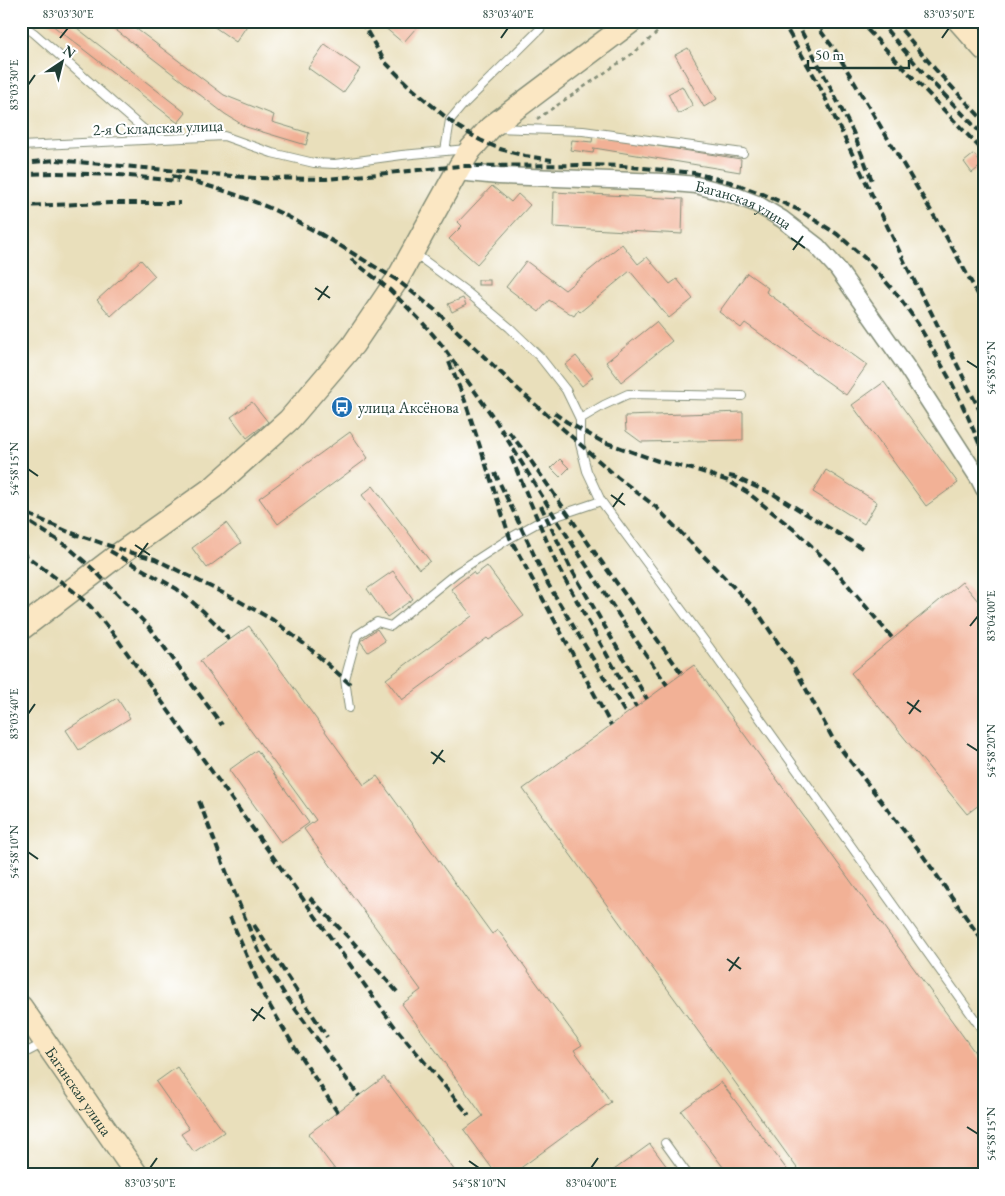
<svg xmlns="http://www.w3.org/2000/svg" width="1005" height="1196" viewBox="0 0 1005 1196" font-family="'EB Garamond',serif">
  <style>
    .building { fill: #f2b196 }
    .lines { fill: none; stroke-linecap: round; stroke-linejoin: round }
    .lane-casing { stroke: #848e78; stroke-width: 10 }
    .street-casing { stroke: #848e78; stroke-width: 19 }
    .secondary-casing { stroke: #848e78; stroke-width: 25 }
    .path { stroke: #848e78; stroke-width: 2.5; stroke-dasharray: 4 4; stroke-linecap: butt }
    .lane { stroke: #fff; stroke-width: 8 }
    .street { stroke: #fff; stroke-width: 16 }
    .secondary { stroke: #fbe7c3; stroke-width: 22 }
    .rail { stroke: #1f3d34; stroke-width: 4; stroke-dasharray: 8 4; stroke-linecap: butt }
    .ticks { fill: none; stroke: #1f3d34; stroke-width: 2 }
    .labels { text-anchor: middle; stroke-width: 4.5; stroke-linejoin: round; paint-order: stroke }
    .street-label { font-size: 16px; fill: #1f3d34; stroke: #fff }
    .poi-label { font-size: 16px; fill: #1f3d34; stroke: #fff; text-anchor: start }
    .neatline { fill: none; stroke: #1f3d34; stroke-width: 2 }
    .ticks-label { font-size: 12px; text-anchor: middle; fill: #1f3d34 }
  </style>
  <rect width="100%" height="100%" fill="#fff"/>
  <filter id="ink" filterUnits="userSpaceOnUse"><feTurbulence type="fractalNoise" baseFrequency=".02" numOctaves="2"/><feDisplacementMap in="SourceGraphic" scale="10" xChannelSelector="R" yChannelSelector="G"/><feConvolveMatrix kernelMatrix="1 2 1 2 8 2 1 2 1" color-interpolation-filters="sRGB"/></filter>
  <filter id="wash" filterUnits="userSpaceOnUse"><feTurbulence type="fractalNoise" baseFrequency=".0096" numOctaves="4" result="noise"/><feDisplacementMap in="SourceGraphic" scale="20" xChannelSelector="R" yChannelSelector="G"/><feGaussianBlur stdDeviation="1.12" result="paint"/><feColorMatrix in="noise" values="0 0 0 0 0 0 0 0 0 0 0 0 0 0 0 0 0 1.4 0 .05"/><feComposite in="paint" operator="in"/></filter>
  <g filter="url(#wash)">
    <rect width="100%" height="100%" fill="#e9dfbb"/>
    <g id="blocks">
      <g class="building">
        <polygon points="47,21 68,21 186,113 178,123"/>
        <polygon points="104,21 126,21 224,95 274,115 272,122 309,133 306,145 246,127 225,114"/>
        <polygon points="206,21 250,21 236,42"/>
        <polygon points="387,21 422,21 403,43 383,26"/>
        <polygon points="325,44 360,69 343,93 308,68"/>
        <polygon points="688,48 717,99 704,107 675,55"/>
        <polygon points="682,86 693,106 678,114 668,94"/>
        <polygon points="593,136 741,159 740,172 594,148 593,153 570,150 572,140 592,142"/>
        <polygon points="974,154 982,165 972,173 964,162"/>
        <polygon points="492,186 511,202 518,194 530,205 477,264 449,239 462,226 458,222"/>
        <polygon points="554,192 683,199 682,234 553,227"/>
        <polygon points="622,244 638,264 647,257 670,284 677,279 693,299 669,318 630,271 580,312 578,310 574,316 549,300 539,312 506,287 526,261 565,290"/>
        <polygon points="141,260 155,276 111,316 97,300"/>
        <polygon points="747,273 768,288 766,292 867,365 846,395 745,323 741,328 719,312"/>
        <rect x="478" y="280" width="12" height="5"/>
        <polygon points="463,298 466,305 452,312 448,304"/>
        <polygon points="656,322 672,341 621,382 606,362"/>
        <polygon points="576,356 593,377 582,386 565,365"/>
        <polygon points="884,382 958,483 926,506 852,405"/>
        <polygon points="252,402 268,422 247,438 231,417"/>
        <polygon points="743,412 743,440 641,442 626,431 625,416"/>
        <polygon points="350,432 368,458 278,524 259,498"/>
        <polygon points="560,459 569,468 560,477 551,468"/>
        <polygon points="826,470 877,502 864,524 813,492"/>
        <polygon points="373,486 430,561 419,569 362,495"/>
        <polygon points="226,523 241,543 207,568 192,548"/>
        <polygon points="487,566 524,616 489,640 487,638 402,700 386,679 472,616 451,589 473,572 475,575"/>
        <polygon points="393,571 413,599 387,617 367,589"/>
        <polygon points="962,582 984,608 984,801 967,814 851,673"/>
        <polygon points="249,626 364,785 377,776 492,934 498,930 582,1045 574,1050 611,1102 511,1175 497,1175 464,1130 483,1116 402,1004 421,990 304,829 316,820 200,661"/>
        <polygon points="377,629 385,641 368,652 360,641"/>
        <polygon points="694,665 984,1065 984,1175 802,1175 523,789"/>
        <polygon points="117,698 130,718 79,750 66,730"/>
        <polygon points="257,750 309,823 281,843 229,770"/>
        <polygon points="177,1067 224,1132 194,1152 181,1134 189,1129 156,1082"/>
        <polygon points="384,1077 458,1175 339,1175 308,1134"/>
        <polygon points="721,1082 791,1175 729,1175 681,1111"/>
        <polygon points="650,1144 673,1175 607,1175"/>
      </g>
    </g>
  </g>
  <g filter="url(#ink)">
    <use href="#blocks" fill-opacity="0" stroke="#848e78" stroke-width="1"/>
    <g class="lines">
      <g class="lane-casing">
        <g id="lane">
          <polyline points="21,24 34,33 118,107 156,140"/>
          <polyline points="498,128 583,131 743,153"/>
          <polyline points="21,146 224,136 272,153 314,163 335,164 402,155 467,149"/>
          <polyline points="445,151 450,120 461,107 540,29 545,21"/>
          <polyline points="414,253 467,292 510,328 540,357 566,390 580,419 580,444 587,471 601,501 709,647 984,1032"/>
          <polyline points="580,419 604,405 628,394 742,396"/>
          <polyline points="349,708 345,679 357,635 377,622 391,626 456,573 510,538 539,522 601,501"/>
          <polyline points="21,1055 44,1043"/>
          <polyline points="665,1143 688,1175"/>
        </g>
      </g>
      <g class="street-casing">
        <g id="street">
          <path id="s1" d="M457,172L499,176L663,182L696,185L731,194L757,204L782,219L817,246L837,268L906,366L979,479L984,489"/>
        </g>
      </g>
      <g class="secondary-casing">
        <g id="secondary">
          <polyline points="959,21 984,49"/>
          <polyline points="21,629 118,555 214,487 289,420 353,345 397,280 460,166 471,149 491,127 632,21"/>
          <path id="s2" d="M21,1007L137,1175"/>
        </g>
      </g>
      <polyline class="path" points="537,119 635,52 670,21"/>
      <use href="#lane" class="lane"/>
      <use href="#street" class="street"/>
      <use href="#secondary" class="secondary"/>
      <g class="rail">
        <polyline points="361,21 385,62 409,86 455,125 480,140 500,149 525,156 552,160"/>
        <polyline points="782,21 817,81 908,269 931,312 984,419"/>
        <polyline points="796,21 824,75 853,132 873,183"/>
        <polyline points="813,21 835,50 943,231 984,305"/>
        <polyline points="859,21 984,152"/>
        <polyline points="879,21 927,77 984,136"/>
        <polyline points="894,21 935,69 984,121"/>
        <polyline points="21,163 56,160 255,178 326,179 460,166 589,165 622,166 694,173 730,182 763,194 799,210 837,234 867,260 900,298 918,324 952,383 968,417 984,455"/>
        <polyline points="21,174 57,173 119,175 178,181"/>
        <path d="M172,176C215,187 258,200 298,222C307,227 316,231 324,237"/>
        <polyline points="21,206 110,203 180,203"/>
        <polyline points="319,233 397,280 435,310 519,390 617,477 656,507 756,610 793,665 833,739 919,850 984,943"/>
        <polyline points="351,259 390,290 422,322 441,344 496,421 555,517 624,623 667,685"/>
        <polyline points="449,362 465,401 510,538 611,725"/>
        <polyline points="554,413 567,422 601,441 658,461 700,471 728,481 747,492 797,532 832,566 893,639"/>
        <polyline points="509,432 524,451 593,550 682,674"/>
        <polyline points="511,457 557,565 636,707"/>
        <polyline points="495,473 548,584 626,714"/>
        <polyline points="729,476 734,477 775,495 862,548"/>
        <polyline points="541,506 570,567 647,699"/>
        <polyline points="28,514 78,536"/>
        <polyline points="21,517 67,546 96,572 150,628 222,725"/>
        <polyline points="72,533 125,551 155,559 239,601 273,620 308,647 351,685"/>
        <polyline points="110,551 177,589 203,611 218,626 229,640"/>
        <polyline points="21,552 72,590 90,606 115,636 376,1001 395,1027 469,1115"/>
        <polyline points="199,801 233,889 260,954 285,995 359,1096"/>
        <polyline points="310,898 353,942 399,994"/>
        <polyline points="230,917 264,996 295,1048 338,1113"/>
        <polyline points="254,925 327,1037"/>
      </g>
    </g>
  </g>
  <path class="ticks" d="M60,38L68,28M501,38L508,28M942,38L949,28M28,85L35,75M791,238L805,248M793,250L803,236M315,288L330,298M318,300L328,286M967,361L978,368M28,469L38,476M611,495L625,505M613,507L623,493M135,545L150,555M138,557L148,543M970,626L978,616M907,702L921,712M28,714L35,704M909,714L919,700M967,744L978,751M431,752L445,762M433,764L443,750M28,852L38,859M727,959L741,969M729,971L739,957M251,1009L265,1019M253,1021L263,1007M967,1127L978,1134M469,1161L479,1168M150,1168L157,1158M591,1168L598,1158"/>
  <defs>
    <g id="bus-disc" transform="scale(1.125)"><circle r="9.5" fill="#1f6fb2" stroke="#fff"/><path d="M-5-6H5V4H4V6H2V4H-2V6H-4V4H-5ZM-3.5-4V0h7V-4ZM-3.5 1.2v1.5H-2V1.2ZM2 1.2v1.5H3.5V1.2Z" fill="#fff"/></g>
  </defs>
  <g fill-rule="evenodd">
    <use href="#bus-disc" x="342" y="407"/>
  </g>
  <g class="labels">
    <g class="street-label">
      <text transform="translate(158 127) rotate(-2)" y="6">2-я Складская улица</text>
      <text dy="6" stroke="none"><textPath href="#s1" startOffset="291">Баганская улица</textPath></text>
      <text dy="6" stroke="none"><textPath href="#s2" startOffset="102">Баганская улица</textPath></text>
    </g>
    <g class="poi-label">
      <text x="358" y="413">улица Аксёнова</text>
    </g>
  </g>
  <rect width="1005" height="1196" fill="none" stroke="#fff" stroke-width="55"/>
  <g transform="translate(62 62) rotate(35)" stroke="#ffffff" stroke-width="4" paint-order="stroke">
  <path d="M0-4L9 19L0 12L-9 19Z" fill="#1f3d34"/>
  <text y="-8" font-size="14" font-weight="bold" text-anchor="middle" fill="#1f3d34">N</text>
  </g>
  <path d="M808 60v8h101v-8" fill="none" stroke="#1f3d34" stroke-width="2.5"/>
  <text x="815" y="60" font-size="15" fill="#1f3d34" stroke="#ffffff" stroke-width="4" paint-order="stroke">50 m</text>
  <rect x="28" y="28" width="950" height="1140" class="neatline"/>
  <g class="ticks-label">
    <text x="68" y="18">83°03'30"E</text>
    <text x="508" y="18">83°03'40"E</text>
    <text x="949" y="18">83°03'50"E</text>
    <text transform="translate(14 85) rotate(-90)" y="4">83°03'30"E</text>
    <text transform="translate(991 368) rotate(-90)" y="4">54°58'25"N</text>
    <text transform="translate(14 469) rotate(-90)" y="4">54°58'15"N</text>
    <text transform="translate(991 616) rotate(-90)" y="4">83°04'00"E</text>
    <text transform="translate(14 714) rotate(-90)" y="4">83°03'40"E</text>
    <text transform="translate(991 751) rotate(-90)" y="4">54°58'20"N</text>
    <text transform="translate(14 852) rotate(-90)" y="4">54°58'10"N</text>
    <text transform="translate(991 1134) rotate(-90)" y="4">54°58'15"N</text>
    <text x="150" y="1187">83°03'50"E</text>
    <text x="479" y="1187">54°58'10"N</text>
    <text x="591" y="1187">83°04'00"E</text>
  </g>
</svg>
